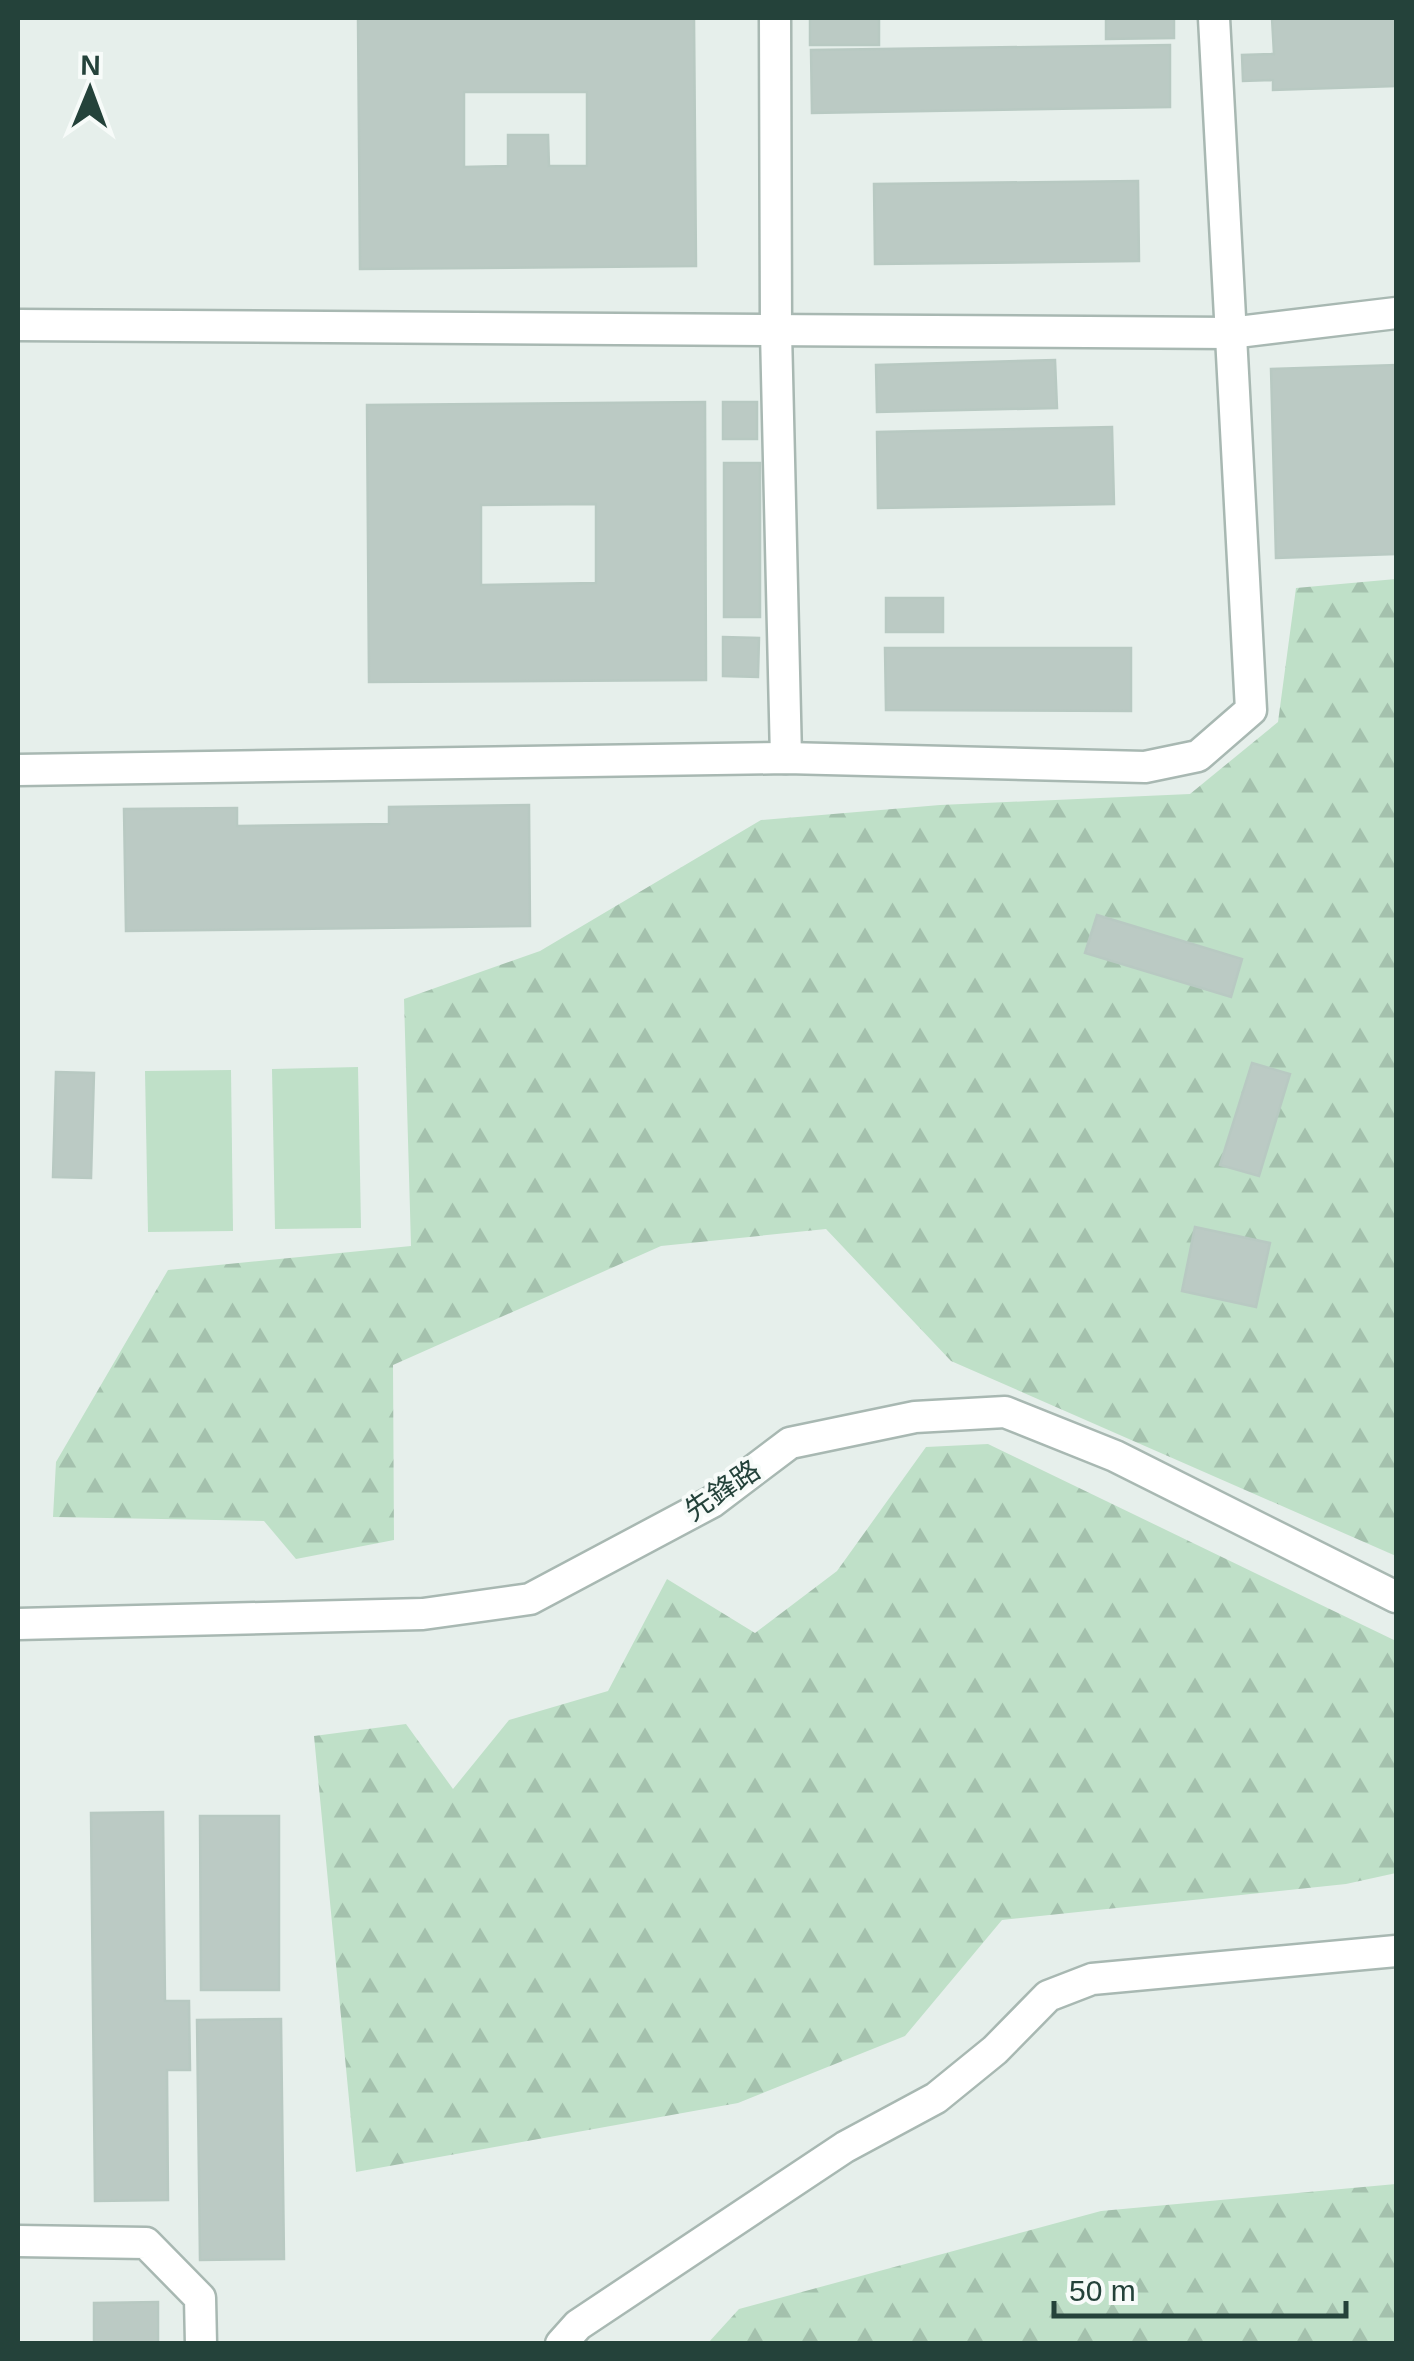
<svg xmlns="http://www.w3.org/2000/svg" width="1414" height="2361" viewBox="0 0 1414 2361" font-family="Arial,'Noto Sans TC',sans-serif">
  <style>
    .forest { fill: url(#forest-firs) }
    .pitch { fill: #bfe0c8 }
    .building { fill: #bbcac4; stroke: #b8c9c2; stroke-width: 2.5; fill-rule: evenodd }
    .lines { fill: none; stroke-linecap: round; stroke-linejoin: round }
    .minor-casing { stroke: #a8b8b2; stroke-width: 35 }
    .minor { stroke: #fff; stroke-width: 30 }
    .labels { text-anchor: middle; stroke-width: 8; stroke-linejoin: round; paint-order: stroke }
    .street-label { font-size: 28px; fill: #24423a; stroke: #f7fbf9 }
  </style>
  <defs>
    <pattern id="forest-firs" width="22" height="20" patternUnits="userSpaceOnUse" patternTransform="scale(2.5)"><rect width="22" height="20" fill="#bfe0c8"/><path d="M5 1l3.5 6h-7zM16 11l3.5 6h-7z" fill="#a4c1ad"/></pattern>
  </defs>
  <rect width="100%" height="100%" fill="#e6efeb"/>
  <g class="forest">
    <polygon points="1396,579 1396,1556 951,1361 826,1229 661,1246 393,1365 394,1540 296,1559 264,1521 53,1517 56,1462 168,1270 411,1246 404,999 540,951 761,820 940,805 1190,794 1278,722 1296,588"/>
    <polygon points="988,1444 1396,1641 1396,1873 1346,1884 1002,1920 905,2036 738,2103 356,2172 314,1736 406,1724 453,1789 509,1720 608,1691 667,1579 755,1633 837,1571 926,1447"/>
    <polygon points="1396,2184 1396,2343 708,2343 739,2309 1101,2211"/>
  </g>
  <g class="pitch">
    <polygon points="358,1067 361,1228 275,1229 272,1069"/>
    <polygon points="231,1070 233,1231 148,1232 145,1071"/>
  </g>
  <g class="building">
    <path d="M358,18H694L696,266L360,269ZM464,92H587V166H549L548,135H508V166L464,167Z"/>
    <rect x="810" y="18" width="69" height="27"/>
    <polygon points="1106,18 1174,18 1174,38 1106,39"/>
    <polygon points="1272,18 1396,18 1396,86 1273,90 1273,80 1243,81 1242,55 1274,54"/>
    <polygon points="1170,45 1170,107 812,113 811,50"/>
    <polygon points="1138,181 1139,261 875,264 874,184"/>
    <polygon points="1055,360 1057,408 877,412 876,365"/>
    <polygon points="1396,365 1396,554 1276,558 1271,369"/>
    <path d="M705,402L706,680L369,682L367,405ZM596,504V583L481,585V505Z"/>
    <rect x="723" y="402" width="34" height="37"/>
    <polygon points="1112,427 1114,504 878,508 877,432"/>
    <rect x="724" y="463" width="36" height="154"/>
    <rect x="886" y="598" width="57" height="34"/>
    <polygon points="723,637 759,638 758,677 723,676"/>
    <polygon points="885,648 1131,648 1131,711 886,710"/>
    <polygon points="529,805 530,926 126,931 124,809 237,808 237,826 389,824 389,807"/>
    <polygon points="1097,915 1242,959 1231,997 1085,953"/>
    <polygon points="1252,1063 1290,1074 1259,1176 1220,1165"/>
    <polygon points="56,1072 94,1073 91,1178 53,1177"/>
    <polygon points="1195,1227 1270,1243 1256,1307 1182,1291"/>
    <polygon points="163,1812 165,2001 189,2001 190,2070 167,2070 168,2200 95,2201 91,1813"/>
    <polygon points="200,1816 279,1816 279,1990 201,1990"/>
    <polygon points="281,2019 284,2259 200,2260 197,2020"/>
    <polygon points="158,2302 158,2344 94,2344 94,2303"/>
  </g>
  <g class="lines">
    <g class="minor-casing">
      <g id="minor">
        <polyline points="775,18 776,332 786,758"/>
        <polyline points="18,325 1230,333 1396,313"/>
        <polyline points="18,770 786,758 1145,767 1198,756 1251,710 1214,18"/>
        <polyline points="18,1624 423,1614 530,1599 712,1502 790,1443 915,1417 1005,1412 1115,1456 1396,1597"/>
        <polyline points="18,2241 146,2243 200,2298 201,2344"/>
        <polyline points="561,2344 578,2325 845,2147 936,2098 995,2050 1048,1996 1092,1979 1396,1951"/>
      </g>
    </g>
    <use href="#minor" class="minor"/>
  </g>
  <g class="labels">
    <g class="street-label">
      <text transform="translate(722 1490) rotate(-34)" y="10">先鋒路</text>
    </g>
  </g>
  <rect width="1414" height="2361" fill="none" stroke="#24423a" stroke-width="40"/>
  <g transform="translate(90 90) rotate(1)" stroke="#f7fbf9" stroke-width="8" paint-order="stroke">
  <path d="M0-8L18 38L0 25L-18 38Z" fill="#24423a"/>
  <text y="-15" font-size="28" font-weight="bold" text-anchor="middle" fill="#24423a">N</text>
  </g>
  <path d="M1054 2301v15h292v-15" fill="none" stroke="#24423a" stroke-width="5"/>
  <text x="1069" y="2301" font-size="30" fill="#24423a" stroke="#f7fbf9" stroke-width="8" paint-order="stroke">50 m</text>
</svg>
